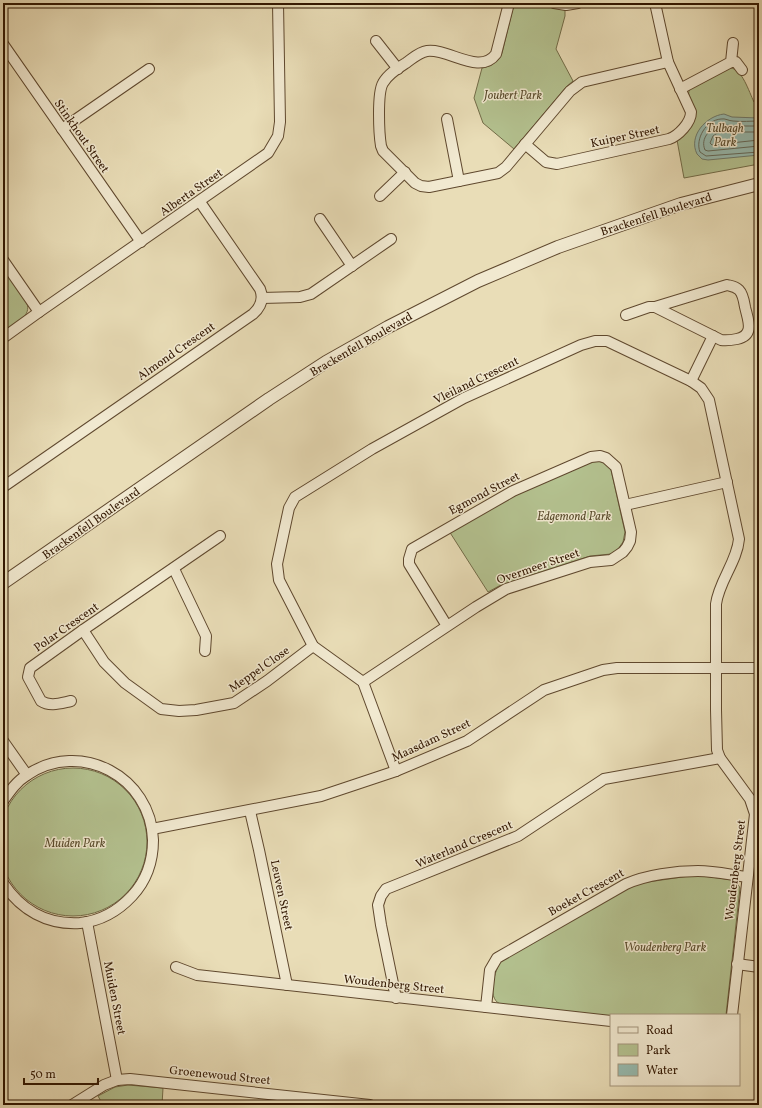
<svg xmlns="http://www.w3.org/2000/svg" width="762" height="1108" viewBox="0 0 762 1108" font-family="Vollkorn,serif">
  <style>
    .green { fill: #b4c290; stroke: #726c48 }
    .water { fill: #97bbb0; stroke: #6e796a }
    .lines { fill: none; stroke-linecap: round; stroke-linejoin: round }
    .shore { stroke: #646858; stroke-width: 1 }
    .minor-casing { stroke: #5f482e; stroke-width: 12 }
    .tertiary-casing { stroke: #5f482e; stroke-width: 14 }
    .minor { stroke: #f1e9d0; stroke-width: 10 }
    .tertiary { stroke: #f1e9d0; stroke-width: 12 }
    .labels { text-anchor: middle; stroke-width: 3; stroke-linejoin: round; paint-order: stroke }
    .park-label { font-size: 12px; font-style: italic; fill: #584a2b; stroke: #f1e9d0 }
    .street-label { font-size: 12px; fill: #311600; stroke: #f1e9d0 }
  </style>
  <rect width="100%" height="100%" fill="#e9ddb7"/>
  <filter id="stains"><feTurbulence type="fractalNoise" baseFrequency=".005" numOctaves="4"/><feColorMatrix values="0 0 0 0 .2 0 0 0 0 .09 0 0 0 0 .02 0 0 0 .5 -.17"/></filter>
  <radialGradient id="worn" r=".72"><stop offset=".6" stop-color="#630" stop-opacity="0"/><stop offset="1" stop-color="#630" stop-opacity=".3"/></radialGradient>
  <g class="green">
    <path d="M516,3H532L565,10V16L556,49L573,81L566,87L514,149L483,123L474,98L482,68C492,66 498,62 502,53L513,8Z"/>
    <path d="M730,68C742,68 749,92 754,102L759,101V164L684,178L677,140L694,109C692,101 686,95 690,89Z"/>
    <path d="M3,268L26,301C29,307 28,312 24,317L3,332Z"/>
    <polygon points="598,460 604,462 611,470 625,532 623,542 618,549 611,554 590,556 499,586 488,592 449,531 506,499 590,461"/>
    <circle cx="73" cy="842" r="74"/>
    <path d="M696,875L733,880L736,881L740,888L726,1015H611V1017L500,1004C486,997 495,971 501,960L632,886L641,883Z"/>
    <polygon points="128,1085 163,1088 162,1105 103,1105 98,1096 115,1087"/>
  </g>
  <path class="water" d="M724,114L732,117L759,118V155L708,160L702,159L697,154C688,136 706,116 724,114Z"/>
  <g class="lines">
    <g class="shore">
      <path d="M759,121C751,121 742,122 733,121C729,121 725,118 721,119C706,120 695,139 700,152L706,156L759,152"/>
      <path d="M759,126H732L720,124C710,129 700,138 705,150L708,151L759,146"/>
      <polyline points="759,132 731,132 722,130 713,136 710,143 712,145 759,140"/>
    </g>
    <g class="minor-casing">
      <g id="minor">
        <path d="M509,3L496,54C480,76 448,48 427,51C419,52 412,59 406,63C398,68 388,74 383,83C377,93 379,134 381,146L383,151L415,183L421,186L429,187L498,173L506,167L570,91L582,82L668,62"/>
        <polyline points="554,3 566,5 578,3"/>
        <polyline points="376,41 398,69"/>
        <polyline points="3,44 141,242"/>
        <polyline points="731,62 736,62 742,70"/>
        <polyline points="680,89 731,62 733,43"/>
        <polyline points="447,119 459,181"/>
        <polyline points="62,129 149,69"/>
        <path d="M525,144L546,162L557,164L669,139C678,136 691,123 691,112L668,62L655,3"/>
        <polyline points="380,196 405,172"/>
        <polyline points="320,219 352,266"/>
        <polyline points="3,260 39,312"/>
        <polyline points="262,298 300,297 311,294 391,239"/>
        <path d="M626,315L649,307H655L727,285C731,286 735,286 739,290C743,294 744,301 745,307C748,320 755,335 737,339C732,340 727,341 721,340L655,307"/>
        <polyline points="3,338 39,312 268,153 278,136 280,122 278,3"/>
        <polyline points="691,381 713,336"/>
        <path d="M3,487L253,314C261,307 264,299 260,289L200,202"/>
        <polyline points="625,505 727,482"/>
        <polyline points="174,569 206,636 205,651"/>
        <polyline points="83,630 104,662 125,683 161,709 179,711 196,710 234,703 267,681 313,646"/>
        <polyline points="363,682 476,607 506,589 590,562 611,560 623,552 627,547 630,541 631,532 616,467 606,458 600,456 591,457 513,491 412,549 409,559 409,564 447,626"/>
        <path d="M71,701C61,703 50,707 41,701L28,677L30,668L83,630L220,536"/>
        <polyline points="3,741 27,775"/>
        <path d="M396,771L363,682L313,646L279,580L277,564L289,508L295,497L372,449L464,398L581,345L595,341H607L691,381L701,388L709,400L739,539C737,562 719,581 716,604V710L717,750L720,758L750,799L755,814L732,1015"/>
        <path d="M3,801C10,791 17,781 27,775C81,739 151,777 153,840C153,861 146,881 132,896C118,911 100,921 80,923C47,925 21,910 3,883"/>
        <polyline points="250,811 259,850 287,985"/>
        <polyline points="152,829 321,796 396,771 467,741 544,690 603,670 617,668 759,668"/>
        <polyline points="87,922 117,1080"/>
        <polyline points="737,964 759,967"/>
        <polyline points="176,967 197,975 611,1021"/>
        <polyline points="396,998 381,925 378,905 381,896 386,889 518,836 604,779 720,758"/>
        <path d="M486,1007L490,970L497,958L626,884C646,875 676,871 698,871C715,871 731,875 747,877"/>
        <polyline points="72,1105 104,1085 117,1080 130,1079 370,1105"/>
      </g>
    </g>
    <g class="tertiary-casing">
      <polyline id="tertiary" points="3,583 269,399 326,362 388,327 478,281 558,247 681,204 759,184"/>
    </g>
    <use href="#minor" class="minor"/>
    <use href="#tertiary" class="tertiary"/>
  </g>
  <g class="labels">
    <g class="park-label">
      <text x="513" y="99">Joubert Park</text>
      <text x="725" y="132">Tulbagh<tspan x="725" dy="14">Park</tspan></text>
      <text x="574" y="520">Edgemond Park</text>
      <text x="75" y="847">Muiden Park</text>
      <text x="665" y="951">Woudenberg Park</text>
    </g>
    <g class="street-label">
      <text transform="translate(82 136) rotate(55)" y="4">Stinkhout Street</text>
      <text transform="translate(625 136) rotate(-12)" y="4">Kuiper Street</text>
      <text transform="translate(191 192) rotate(-35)" y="4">Alberta Street</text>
      <text transform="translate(656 214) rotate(-18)" y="4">Brackenfell Boulevard</text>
      <text transform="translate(361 344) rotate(-30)" y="4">Brackenfell Boulevard</text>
      <text transform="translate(176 351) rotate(-35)" y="4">Almond Crescent</text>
      <text transform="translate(476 380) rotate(-26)" y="4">Vleiland Crescent</text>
      <text transform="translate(484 493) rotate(-28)" y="4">Egmond Street</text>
      <text transform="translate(91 523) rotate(-35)" y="4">Brackenfell Boulevard</text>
      <text transform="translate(538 566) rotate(-19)" y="4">Overmeer Street</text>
      <text transform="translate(66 627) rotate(-35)" y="4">Polar Crescent</text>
      <text transform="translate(259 669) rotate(-35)" y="4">Meppel Close</text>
      <text transform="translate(431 740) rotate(-25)" y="4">Maasdam Street</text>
      <text transform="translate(464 844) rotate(-23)" y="4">Waterland Crescent</text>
      <text transform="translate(735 870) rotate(-83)" y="4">Woudenberg Street</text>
      <text transform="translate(586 892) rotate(-29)" y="4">Boeket Crescent</text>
      <text transform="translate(282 895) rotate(78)" y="4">Leuven Street</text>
      <text transform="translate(394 984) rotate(6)" y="4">Woudenberg Street</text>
      <text transform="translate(115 998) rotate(79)" y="4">Muiden Street</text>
      <text transform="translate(220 1075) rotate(6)" y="4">Groenewoud Street</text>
    </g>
  </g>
  <rect width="762" height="1108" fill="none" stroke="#e9ddb7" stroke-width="16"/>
  <rect x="4" y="4" width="754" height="1100" fill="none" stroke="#311600" stroke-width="2"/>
  <rect x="8" y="8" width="746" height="1092" fill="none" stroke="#311600"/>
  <rect x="610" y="1014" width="130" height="72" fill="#f1e9d0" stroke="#a4957d"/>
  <rect x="618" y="1027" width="20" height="6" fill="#f1e9d0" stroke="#a4957d"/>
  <text x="646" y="1034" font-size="12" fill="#311600">Road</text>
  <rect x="618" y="1044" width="20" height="12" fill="#b4c290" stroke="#a4957d"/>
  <text x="646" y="1054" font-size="12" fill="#311600">Park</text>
  <rect x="618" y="1064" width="20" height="12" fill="#97bbb0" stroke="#a4957d"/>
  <text x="646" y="1074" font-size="12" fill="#311600">Water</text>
  <path d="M24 1078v6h74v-6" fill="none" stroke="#311600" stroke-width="2"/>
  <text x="30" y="1078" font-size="12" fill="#311600" stroke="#f1e9d0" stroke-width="3" paint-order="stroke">50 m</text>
  <rect width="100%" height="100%" filter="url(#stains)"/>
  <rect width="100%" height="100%" fill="url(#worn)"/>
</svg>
